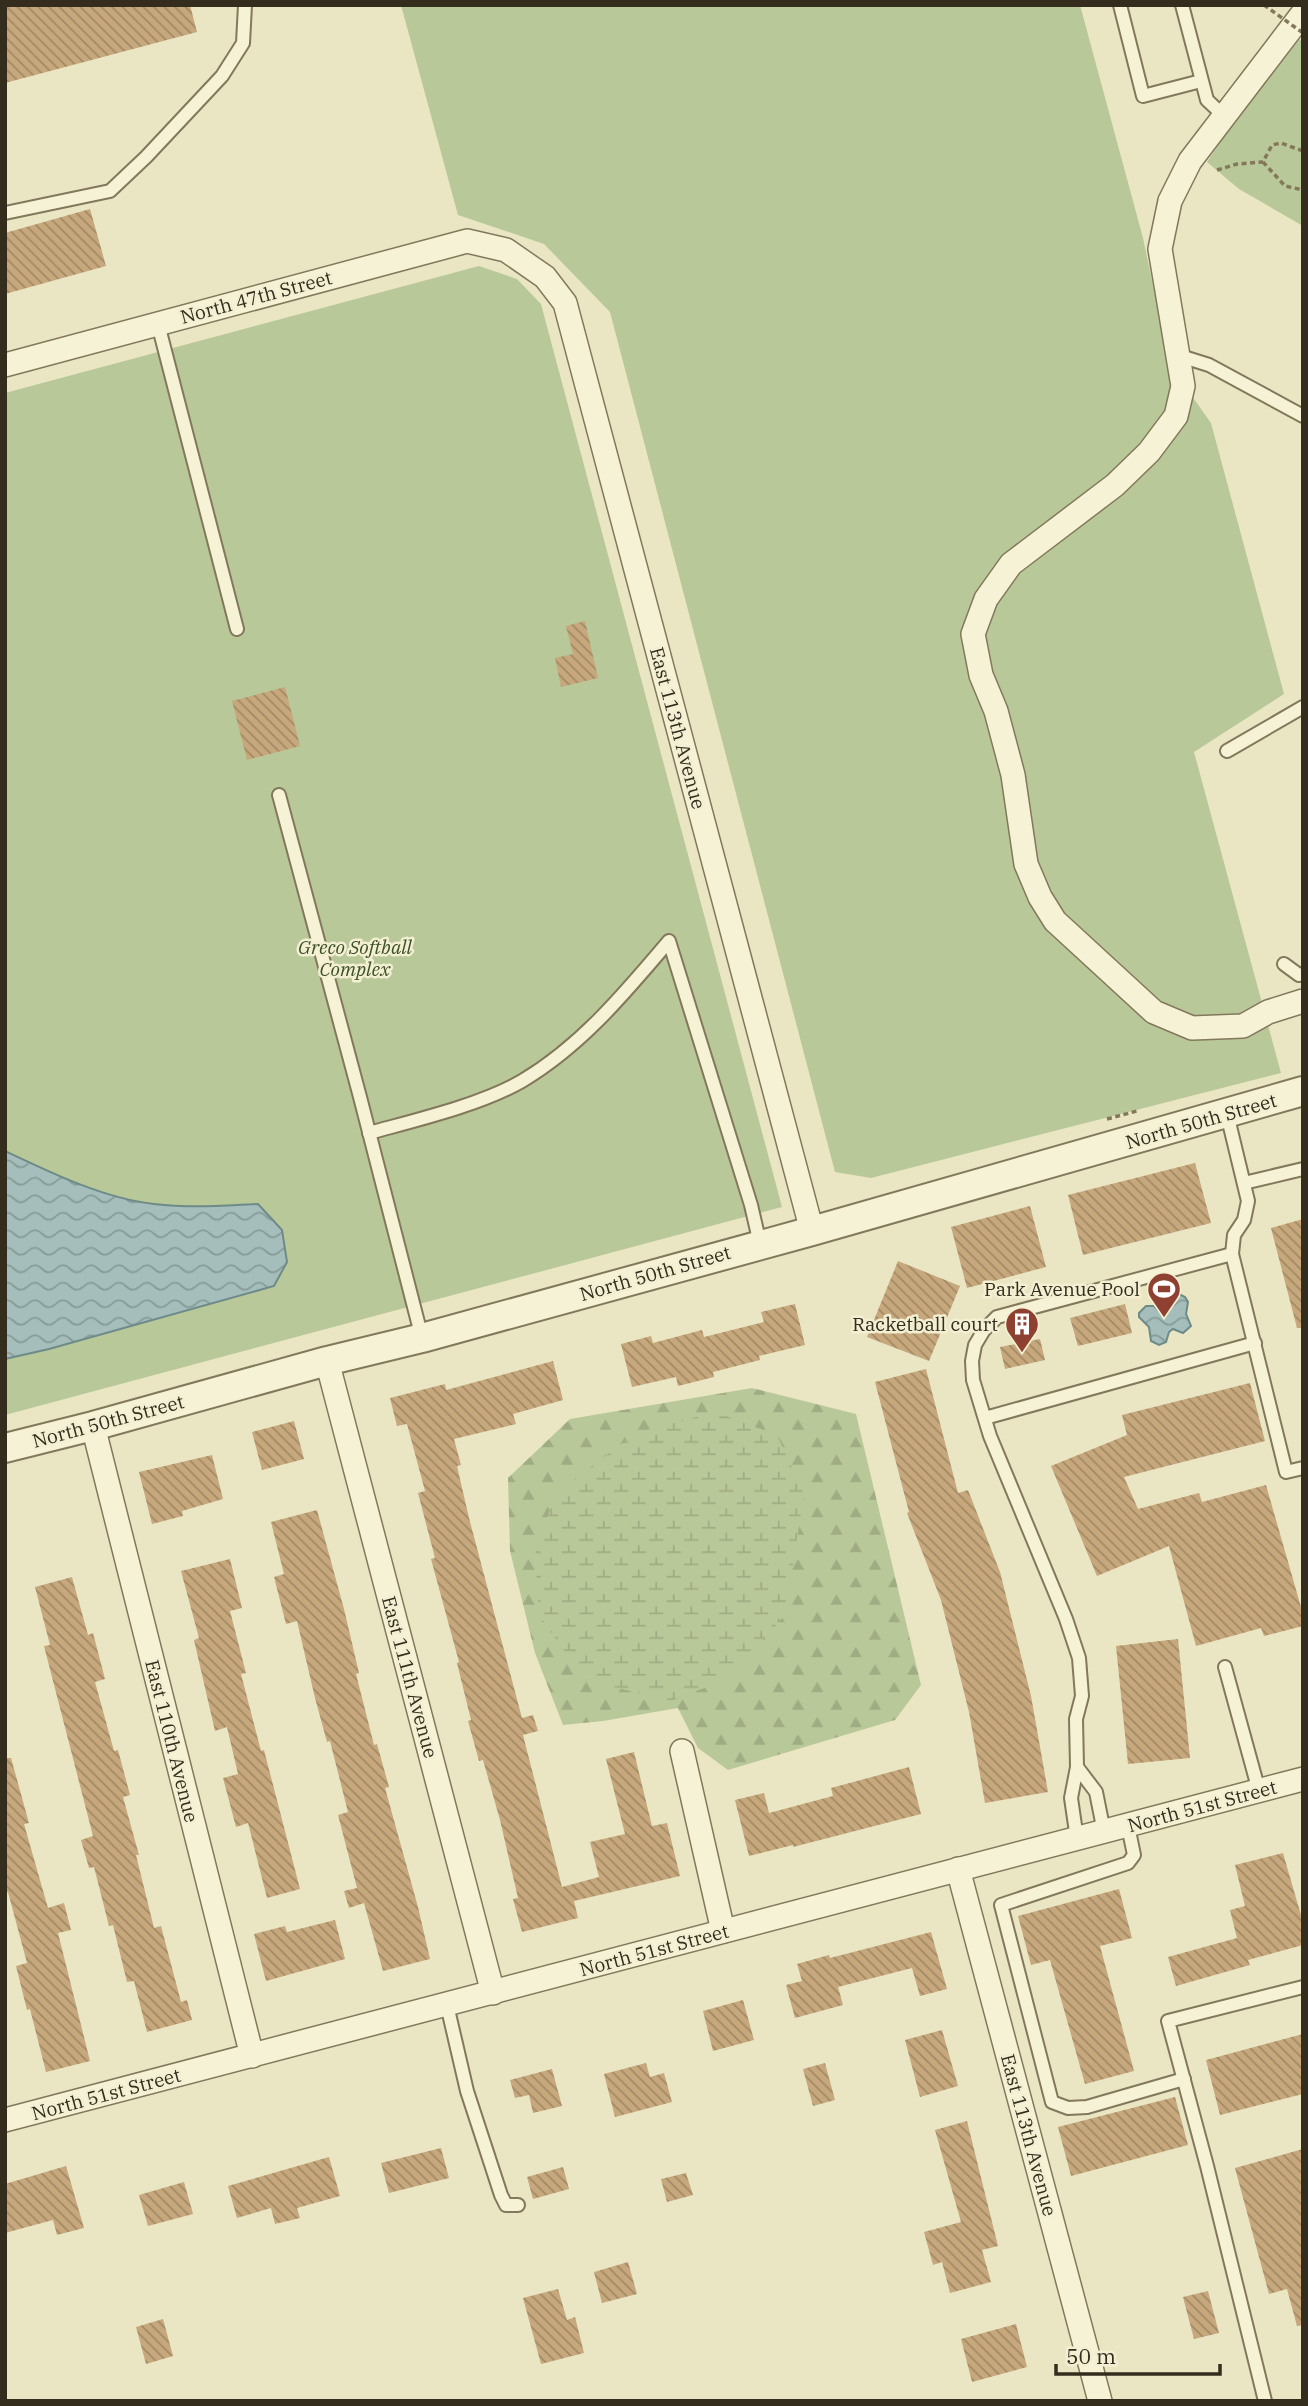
<svg xmlns="http://www.w3.org/2000/svg" width="1308" height="2406" viewBox="0 0 1308 2406" font-family="'IBM Plex Serif',serif">
  <style>
    .green { fill: #b9c898 }
    .forest { fill: url(#forest-firs) }
    .wetland { fill: url(#wetland-marsh) }
    .water { fill: url(#water-waves); stroke: #6d8b89; stroke-width: 2 }
    .building { fill: url(#building-back-hatch) }
    .lines { fill: none; stroke-linecap: round; stroke-linejoin: round }
    .service-casing { stroke: #83785b; stroke-width: 16 }
    .minor-casing { stroke: #83785b; stroke-width: 26 }
    .tertiary-casing { stroke: #83785b; stroke-width: 32 }
    .path { stroke: #83785b; stroke-width: 3.5; stroke-dasharray: 5 3.5; stroke-linecap: butt }
    .service { stroke: #f6f2d6; stroke-width: 12 }
    .minor { stroke: #f6f2d6; stroke-width: 23 }
    .tertiary { stroke: #f6f2d6; stroke-width: 28 }
    .path-bridge { stroke: #83785b; stroke-width: 3.5; stroke-dasharray: 5 3.5; stroke-linecap: butt }
    .labels { text-anchor: middle; stroke-width: 5; stroke-linejoin: round; paint-order: stroke }
    .street-label { font-size: 19px; fill: #342d1e; stroke: #f2efd2 }
    .park-label { font-size: 19px; font-style: italic; fill: #3d4f26; stroke: #f2efd2 }
    .poi-label { font-size: 19px; fill: #342d1e; stroke: #f2efd2; text-anchor: end }
  </style>
  <defs>
    <pattern id="forest-firs" width="22" height="20" patternUnits="userSpaceOnUse" patternTransform="scale(1.75)"><rect width="22" height="20" fill="#b9c898"/><path d="M5 1l3.5 6h-7zM16 11l3.5 6h-7z" fill="#a0ac83"/></pattern>
    <pattern id="wetland-marsh" width="20" height="14" patternUnits="userSpaceOnUse" patternTransform="scale(1.75)"><rect width="20" height="14" fill="#b9c898"/><path d="M1 5h8M5 5V1M11 12h8M15 12V8" fill="none" stroke="#a0ac83"/></pattern>
    <pattern id="water-waves" width="16" height="10" patternUnits="userSpaceOnUse" patternTransform="scale(1.75)"><rect width="16" height="10" fill="#a5bebb"/><path d="M0 5q4-4 8 0t8 0" fill="none" stroke="#879b97"/></pattern>
    <pattern id="building-back-hatch" width="6" height="6" patternUnits="userSpaceOnUse" patternTransform="scale(1.75)"><rect width="6" height="6" fill="#c6a87c"/><path d="M-1 5l2 2M0 0l6 6M5-1l2 2" fill="none" stroke="#a28965"/></pattern>
  </defs>
  <rect width="100%" height="100%" fill="#eae6c3"/>
  <g class="green">
    <polygon points="401,5 1080,5 1143,238 1170,365 1211,423 1284,694 1194,752 1281,1073 871,1178 835,1172 610,312 544,244 458,215"/>
    <polygon points="1293,33 1303,42 1303,226 1239,189 1207,162"/>
    <polygon points="479,266 517,279 541,304 782,1207 5,1415 5,393"/>
  </g>
  <polygon class="forest" points="752,1388 856,1414 921,1685 895,1720 728,1770 698,1748 678,1708 603,1721 563,1725 535,1653 510,1551 508,1478 570,1419"/>
  <polygon class="wetland" points="715,1412 777,1435 804,1494 785,1615 727,1679 671,1701 585,1680 539,1615 535,1555 555,1494 636,1433"/>
  <g class="water">
    <path d="M5,1151C49,1172 105,1199 154,1204C188,1208 223,1206 258,1204L282,1230L287,1262L274,1286L49,1349L5,1359Z"/>
    <polygon points="1177,1293 1185,1297 1188,1302 1186,1314 1191,1326 1183,1333 1173,1329 1169,1332 1166,1342 1159,1345 1151,1341 1149,1327 1139,1317 1139,1313 1146,1306 1154,1306 1161,1313 1167,1310 1168,1299"/>
  </g>
  <g class="building">
    <polygon points="5,5 190,5 197,32 5,83"/>
    <polygon points="90,209 106,266 5,294 5,233"/>
    <polygon points="585,621 598,678 561,687 555,658 573,654 566,626"/>
    <polygon points="285,687 300,746 247,760 232,701"/>
    <polygon points="1195,1163 1211,1223 1083,1255 1068,1195"/>
    <polygon points="1030,1206 1046,1267 967,1288 951,1227"/>
    <polygon points="1303,1219 1303,1328 1297,1328 1271,1228"/>
    <polygon points="898,1261 960,1286 929,1361 867,1337"/>
    <polygon points="795,1304 805,1345 759,1356 760,1360 713,1372 714,1377 678,1386 676,1377 632,1387 621,1344 651,1336 653,1343 702,1330 704,1337 764,1322 761,1312"/>
    <polygon points="1125,1304 1132,1333 1078,1346 1070,1318"/>
    <polygon points="1040,1339 1045,1360 1005,1369 1000,1347"/>
    <polygon points="553,1361 563,1400 513,1414 516,1424 454,1439 461,1465 457,1466 469,1518 522,1718 533,1715 538,1731 523,1735 562,1887 599,1877 590,1842 625,1834 606,1759 634,1752 652,1826 667,1823 680,1876 574,1901 578,1918 522,1932 513,1899 518,1898 500,1820 483,1760 479,1761 468,1721 471,1720 457,1663 459,1662 431,1559 435,1558 418,1493 425,1491 407,1424 397,1426 390,1398 445,1384 446,1390"/>
    <polygon points="926,1369 958,1493 968,1490 1000,1572 1031,1696 1048,1792 985,1803 969,1712 941,1600 907,1513 909,1512 875,1382"/>
    <polygon points="1250,1383 1265,1441 1124,1477 1138,1509 1199,1493 1202,1502 1266,1485 1303,1614 1303,1626 1264,1636 1261,1628 1196,1646 1169,1546 1097,1576 1051,1466 1127,1435 1122,1415"/>
    <polygon points="294,1421 304,1459 262,1470 252,1432"/>
    <polygon points="212,1455 223,1499 182,1511 183,1516 152,1524 139,1472"/>
    <polygon points="317,1510 344,1609 359,1673 356,1674 374,1745 377,1744 389,1787 385,1788 418,1907 430,1959 383,1971 364,1903 349,1908 344,1891 357,1888 338,1815 348,1812 330,1741 327,1742 315,1698 297,1621 286,1624 274,1577 284,1574 271,1522"/>
    <polygon points="230,1559 242,1608 230,1611 246,1673 241,1674 261,1751 264,1750 300,1889 267,1898 248,1823 236,1827 223,1778 238,1774 227,1727 215,1731 194,1640 199,1638 181,1571"/>
    <polygon points="72,1577 88,1635 93,1633 105,1679 95,1682 114,1751 118,1750 130,1795 123,1797 139,1855 136,1855 154,1928 161,1926 181,2002 187,2000 192,2020 147,2032 134,1981 127,1982 113,1925 109,1926 94,1867 89,1868 81,1840 93,1836 44,1646 50,1645 35,1587"/>
    <polygon points="1178,1639 1190,1758 1128,1764 1116,1646"/>
    <polygon points="5,1758 11,1758 29,1823 24,1824 48,1908 64,1903 71,1930 58,1933 90,2061 46,2072 30,2009 27,2010 16,1966 27,1963 8,1892 5,1893"/>
    <polygon points="909,1767 921,1814 793,1847 793,1845 749,1856 735,1800 764,1793 769,1813 833,1796 831,1788"/>
    <polygon points="1283,1853 1303,1922 1303,1945 1248,1960 1250,1965 1176,1986 1168,1957 1237,1938 1230,1910 1245,1906 1235,1865"/>
    <polygon points="1119,1889 1132,1938 1100,1946 1134,2071 1085,2084 1050,1960 1031,1965 1018,1916"/>
    <polygon points="335,1920 345,1959 266,1981 254,1934 285,1926 287,1932"/>
    <polygon points="931,1932 947,1989 920,1996 912,1968 838,1987 843,2005 795,2018 786,1985 802,1981 797,1964 829,1955 830,1958"/>
    <polygon points="743,2000 754,2040 713,2051 703,2011"/>
    <polygon points="942,2030 958,2086 920,2097 905,2040"/>
    <polygon points="1303,2034 1303,2094 1220,2115 1206,2060"/>
    <polygon points="646,2063 650,2077 664,2073 672,2102 615,2117 604,2074"/>
    <polygon points="825,2063 835,2100 813,2106 803,2069"/>
    <polygon points="552,2069 562,2106 533,2113 529,2095 515,2098 510,2080"/>
    <polygon points="1175,2097 1188,2145 1071,2176 1058,2127"/>
    <polygon points="967,2121 998,2246 982,2250 991,2282 950,2293 942,2262 933,2265 924,2232 961,2222 935,2130"/>
    <polygon points="441,2148 449,2178 389,2193 381,2163"/>
    <polygon points="1303,2149 1303,2325 1297,2326 1287,2289 1269,2294 1235,2168"/>
    <polygon points="329,2157 340,2196 297,2208 300,2218 275,2224 271,2208 237,2218 228,2186"/>
    <polygon points="66,2166 84,2228 57,2235 53,2220 5,2233 5,2184"/>
    <polygon points="563,2167 569,2189 533,2199 527,2177"/>
    <polygon points="686,2173 693,2195 667,2202 661,2179"/>
    <polygon points="184,2182 193,2214 148,2226 139,2195"/>
    <polygon points="628,2262 637,2294 602,2303 594,2272"/>
    <polygon points="558,2289 567,2320 575,2317 584,2353 541,2364 523,2298"/>
    <polygon points="1208,2291 1219,2333 1194,2339 1183,2297"/>
    <polygon points="163,2319 173,2356 146,2364 136,2327"/>
    <polygon points="1016,2324 1027,2367 972,2382 961,2339"/>
  </g>
  <g class="lines">
    <g class="service-casing">
      <g id="service">
        <polyline points="1120,5 1143,96 1201,81"/>
        <polyline points="1182,5 1207,100 1224,116"/>
        <polyline points="5,213 110,191 146,157 222,76 243,43 245,5"/>
        <polyline points="158,324 237,629"/>
        <polyline points="1177,355 1209,365 1303,416"/>
        <polyline points="1227,751 1303,707"/>
        <polyline points="279,795 360,1097 422,1338"/>
        <polyline points="1284,964 1299,975 1303,974"/>
        <polyline points="1227,1114 1248,1201 1244,1220 1234,1235 1232,1254 1286,1472 1303,1468"/>
        <path d="M369,1133C416,1120 480,1105 522,1081C581,1046 625,993 669,941L751,1205L760,1244"/>
        <polyline points="1244,1183 1303,1169"/>
        <polyline points="985,1418 1255,1343"/>
        <polyline points="1225,1667 1259,1791"/>
        <polyline points="1077,1767 1096,1792 1104,1832"/>
        <polyline points="1128,1826 1134,1855 1128,1863 1001,1905 1052,2102 1068,2108 1087,2107 1184,2079"/>
        <polyline points="1077,1839 1071,1798 1077,1767 1076,1719 1082,1696 1079,1658 1066,1619 990,1436 973,1380 972,1361 975,1345 984,1330 997,1317 1232,1254"/>
        <polyline points="447,2005 467,2091 501,2195 506,2205 518,2205"/>
        <polyline points="1265,2401 1207,2166 1168,2021 1303,1987"/>
      </g>
    </g>
    <g class="minor-casing">
      <g id="minor">
        <polyline points="1303,13 1190,161 1170,201 1160,249 1183,386 1176,416 1149,452 1115,485 1011,564 986,599 973,634 981,675 996,711 1013,775 1026,864 1040,897 1055,921 1154,1012 1192,1028 1243,1026 1268,1012 1303,1001"/>
        <polyline points="5,365 467,241 506,250 545,277 565,303 812,1231"/>
        <polyline points="327,1361 493,1993"/>
        <polyline points="93,1426 252,2056"/>
        <polyline points="682,1751 723,1931"/>
        <polyline points="958,1869 1100,2401"/>
        <polyline points="5,2120 1303,1779"/>
      </g>
    </g>
    <g class="tertiary-casing">
      <polyline id="tertiary" points="5,1448 93,1426 327,1361 422,1338 812,1231 1303,1091"/>
    </g>
    <g class="path">
      <polyline points="1263,162 1285,186 1303,190"/>
      <polyline points="1217,170 1237,164 1263,162 1272,145 1281,143 1303,151"/>
      <polyline points="1107,1119 1137,1111"/>
    </g>
    <use href="#service" class="service"/>
    <use href="#minor" class="minor"/>
    <use href="#tertiary" class="tertiary"/>
    <polyline class="path-bridge" points="1264,5 1303,33"/>
  </g>
  <defs>
    <g id="stadium-pin" transform="scale(1.75)"><path d="M0 17L-7.5 6A9.5 9.5 0 1 1 7.5 6Z" fill="#8e4130" stroke="#f2efd2"/><path d="M0-5a6.5 5 0 1 0 0 10a6.5 5 0 1 0 0-10ZM-3.5-1.8h7v3.6h-7Z" fill="#fff"/></g>
    <g id="building-pin" transform="scale(1.75)"><path d="M0 17L-7.5 6A9.5 9.5 0 1 1 7.5 6Z" fill="#8e4130" stroke="#f2efd2"/><path d="M-4-6H4V6H1V3H-1V6H-4ZM-2.5-4.3h1.7v1.8h-1.7ZM.8-4.3h1.7v1.8H.8ZM-2.5-1h1.7V.8h-1.7ZM.8-1h1.7V.8H.8Z" fill="#fff"/></g>
  </defs>
  <g fill-rule="evenodd">
    <use href="#stadium-pin" x="1164" y="1289"/>
    <use href="#building-pin" x="1022" y="1324"/>
  </g>
  <g class="labels">
    <g class="street-label">
      <text transform="translate(256 297) rotate(-15)" y="7">North 47th Street</text>
      <text transform="translate(678 728) rotate(75)" y="7">East 113th Avenue</text>
      <text transform="translate(1201 1121) rotate(-16)" y="7">North 50th Street</text>
      <text transform="translate(655 1273) rotate(-16)" y="7">North 50th Street</text>
      <text transform="translate(108 1421) rotate(-15)" y="7">North 50th Street</text>
      <text transform="translate(410 1677) rotate(75)" y="7">East 111th Avenue</text>
      <text transform="translate(172 1741) rotate(76)" y="7">East 110th Avenue</text>
      <text transform="translate(1202 1806) rotate(-15)" y="7">North 51st Street</text>
      <text transform="translate(654 1950) rotate(-15)" y="7">North 51st Street</text>
      <text transform="translate(106 2094) rotate(-15)" y="7">North 51st Street</text>
      <text transform="translate(1029 2135) rotate(75)" y="7">East 113th Avenue</text>
    </g>
    <g class="park-label">
      <text x="355" y="954">Greco Softball<tspan x="355" dy="22">Complex</tspan></text>
    </g>
    <g class="poi-label">
      <text x="1140" y="1296">Park Avenue Pool</text>
      <text x="998" y="1331">Racketball court</text>
    </g>
  </g>
  <rect width="1308" height="2406" fill="none" stroke="#342d1e" stroke-width="14"/>
  <path d="M1056 2364v10h164v-10" fill="none" stroke="#342d1e" stroke-width="3.5"/>
  <text x="1066" y="2364" font-size="21" fill="#342d1e" stroke="#f2efd2" stroke-width="5" paint-order="stroke">50 m</text>
</svg>
